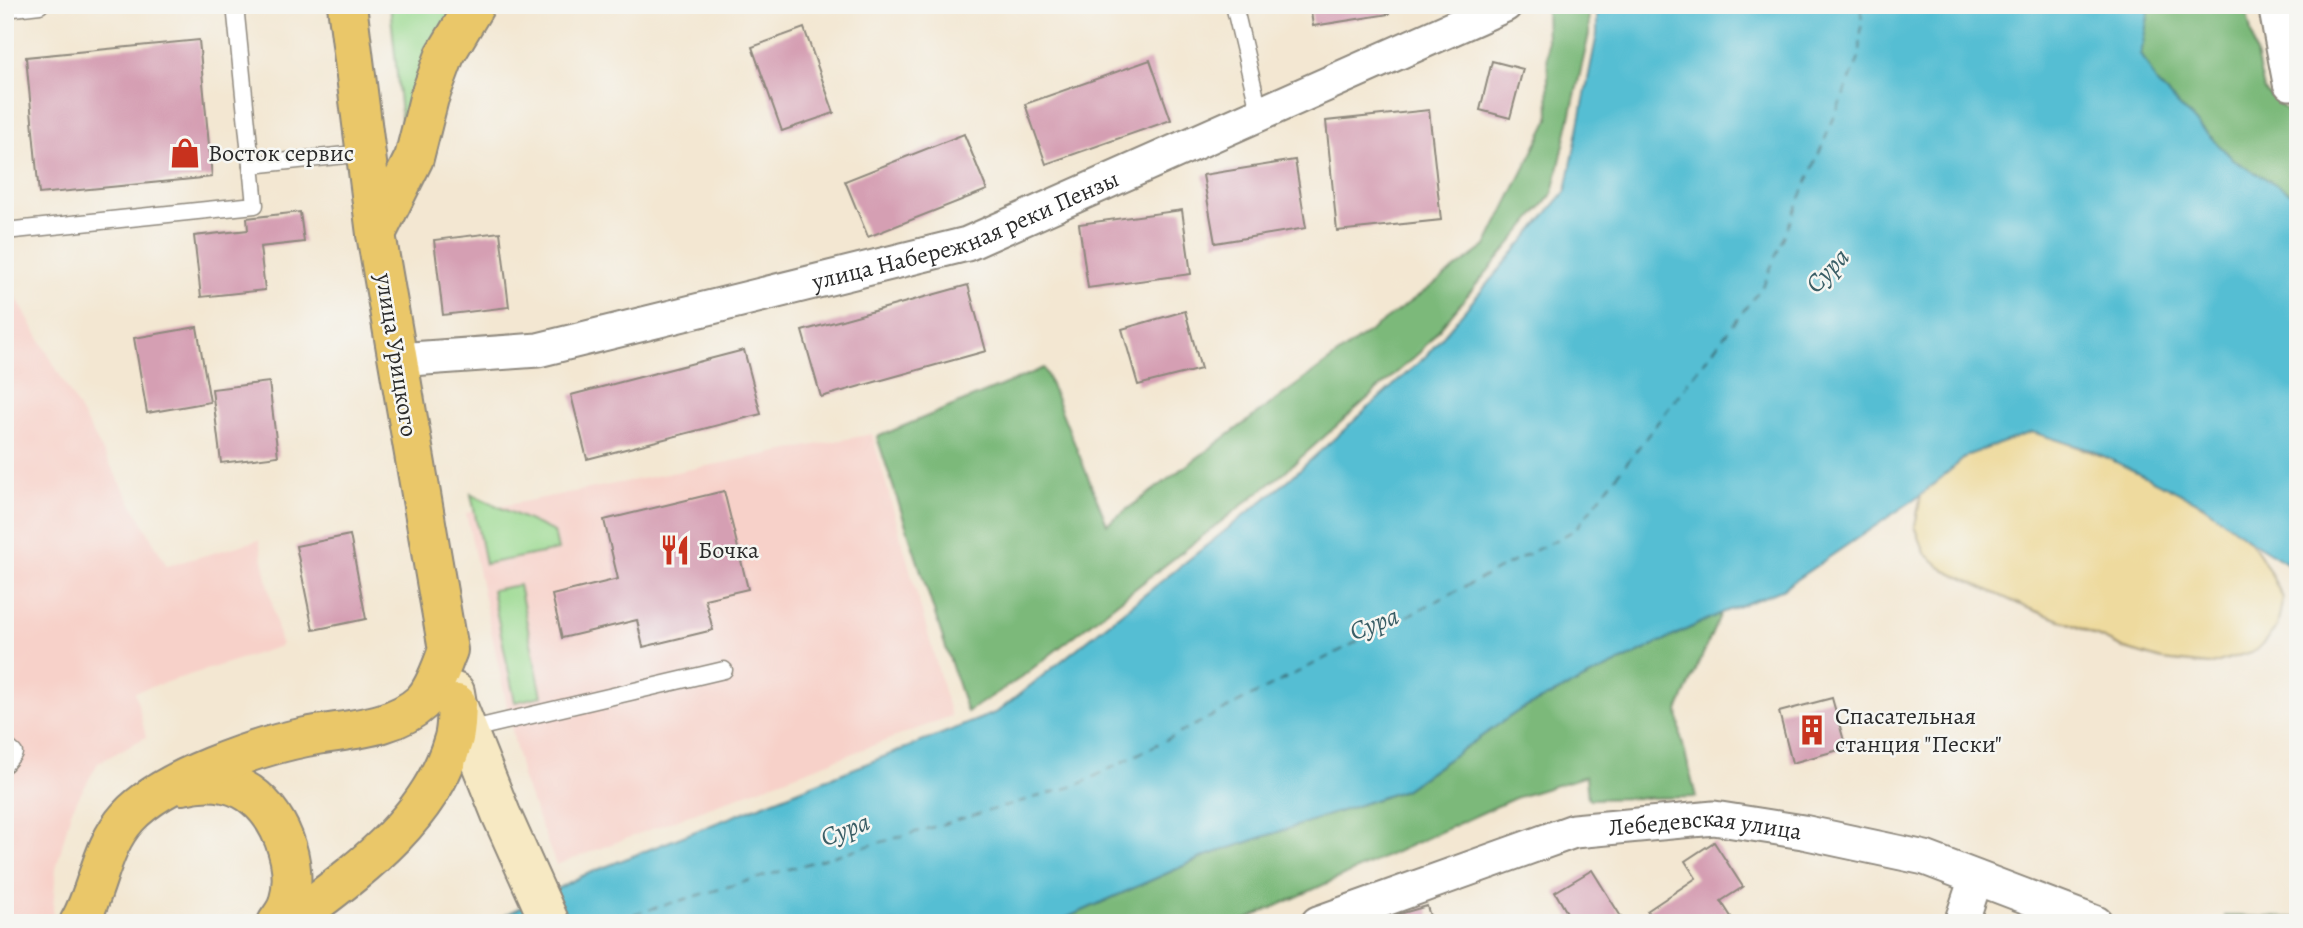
<svg xmlns="http://www.w3.org/2000/svg" width="2303" height="928" viewBox="0 0 2303 928" font-family="Alegreya,serif">
  <style>
    .built { fill: #f7d1c9 }
    .green { fill: #9ad98f; stroke: #62825d; stroke-width: 2 }
    .forest { fill: #7bb97a; stroke: #537252; stroke-width: 2 }
    .sand { fill: #eeda9e; stroke: #8c8264; stroke-width: 2 }
    .water { fill: #55bed3; stroke: #40747f; stroke-width: 2 }
    .lines { fill: none; stroke-linecap: round; stroke-linejoin: round }
    .ferry { stroke: #3a5e66; stroke-width: 2; stroke-dasharray: 9 7; stroke-linecap: butt }
    .building { fill: #d59fb3 }
    .lane-casing { stroke: #8f897e; stroke-width: 19 }
    .street-casing { stroke: #8f897e; stroke-width: 37 }
    .secondary-casing { stroke: #8f897e; stroke-width: 42 }
    .primary-casing { stroke: #8f897e; stroke-width: 42 }
    .lane { stroke: #fff; stroke-width: 16 }
    .street { stroke: #fff; stroke-width: 33 }
    .secondary { stroke: #f7e9c3; stroke-width: 38 }
    .primary { stroke: #eac769; stroke-width: 38 }
    .labels { text-anchor: middle; stroke-width: 5; stroke-linejoin: round; paint-order: stroke }
    .poi-label { font-size: 24px; fill: #2b2b2b; stroke: #f6f6f2; text-anchor: start }
    .street-label { font-size: 24px; fill: #2b2b2b; stroke: #f6f6f2 }
    .water-label { font-size: 26px; font-style: italic; fill: #3a5e66; stroke: #f6f6f2 }
  </style>
  <rect width="100%" height="100%" fill="#f6f6f2"/>
  <filter id="ink" filterUnits="userSpaceOnUse"><feTurbulence type="fractalNoise" baseFrequency=".0143" numOctaves="2"/><feDisplacementMap in="SourceGraphic" scale="14" xChannelSelector="R" yChannelSelector="G"/><feConvolveMatrix kernelMatrix="1 2 1 2 8 2 1 2 1" color-interpolation-filters="sRGB"/></filter>
  <filter id="wash" filterUnits="userSpaceOnUse"><feTurbulence type="fractalNoise" baseFrequency=".00686" numOctaves="4" result="noise"/><feDisplacementMap in="SourceGraphic" scale="28" xChannelSelector="R" yChannelSelector="G"/><feGaussianBlur stdDeviation="1.57" result="paint"/><feColorMatrix in="noise" values="0 0 0 0 0 0 0 0 0 0 0 0 0 0 0 0 0 1.4 0 .05"/><feComposite in="paint" operator="in"/></filter>
  <g filter="url(#wash)">
    <rect width="100%" height="100%" fill="#f3e7d2"/>
    <g class="built">
      <polygon points="15,295 167,566 259,540 281,646 135,692 146,737 98,763 71,811 56,869 52,923 5,923 5,301"/>
      <polygon points="872,434 951,716 556,865 522,777 466,513"/>
    </g>
    <g class="green">
      <polygon points="390,5 457,5 402,125"/>
      <polygon points="471,494 554,532 558,550 485,564"/>
      <polygon points="519,585 542,696 515,702 492,590"/>
    </g>
    <g class="forest">
      <polygon points="1546,5 1588,5 1589,34 1553,193 1420,352 1281,475 1019,679 967,712 877,437 1044,368 1107,524 1486,246 1549,119"/>
      <polygon points="2150,5 2245,5 2264,90 2298,121 2298,197 2235,161 2158,85 2141,54"/>
      <polygon points="1721,613 1678,711 1681,737 1696,797 1588,799 1586,776 1515,798 1239,923 1055,923 1206,856 1404,790 1518,711"/>
      <polygon points="2225,916 2298,918 2298,923 2224,923"/>
    </g>
    <path class="sand" d="M2032,432C2104,454 2191,488 2247,539C2261,551 2274,581 2283,598L2277,627L2257,650L2209,665L2162,660L2125,649L2071,624L2025,607L1944,570L1925,553L1915,526L1921,495L1968,455Z"/>
    <polygon class="water" points="1597,5 2150,5 2141,54 2158,85 2235,161 2298,197 2298,570 2249,540 2202,504 2091,450 2032,432 1968,455 1921,495 1779,591 1721,613 1518,711 1404,790 1206,856 1055,923 490,923 582,876 997,712 1285,483 1426,356 1566,191 1597,34"/>
    <g class="lines">
      <polyline class="ferry" points="603,923 1078,785 1575,530 1764,284 1860,56 1862,5"/>
    </g>
    <g id="blocks">
      <g class="building">
        <polygon points="1310,5 1387,5 1389,14 1313,26"/>
        <polygon points="804,28 834,113 782,131 752,47"/>
        <polygon points="199,40 212,177 39,194 26,57"/>
        <polygon points="1150,60 1171,120 1046,164 1025,104"/>
        <polygon points="1492,61 1523,69 1510,118 1480,110"/>
        <polygon points="1429,110 1441,220 1337,231 1326,121"/>
        <polygon points="964,134 987,190 868,237 845,181"/>
        <polygon points="1295,160 1306,228 1215,243 1203,175"/>
        <polygon points="1182,210 1191,274 1088,288 1079,224"/>
        <polygon points="300,212 304,242 260,247 265,290 201,297 194,236 248,230 247,218"/>
        <polygon points="500,232 509,307 443,315 434,240"/>
        <polygon points="968,285 986,351 821,397 802,331"/>
        <polygon points="1185,311 1201,369 1138,385 1122,329"/>
        <polygon points="197,327 210,402 147,413 134,338"/>
        <polygon points="744,350 761,414 587,459 571,395"/>
        <polygon points="269,382 278,456 221,463 212,389"/>
        <polygon points="724,491 748,589 705,599 713,630 643,647 637,620 562,638 552,595 618,579 604,520"/>
        <polygon points="350,535 366,619 313,630 296,546"/>
        <polygon points="1832,698 1846,748 1792,763 1779,712"/>
        <polygon points="1714,842 1743,887 1721,901 1735,923 1655,923 1647,911 1696,878 1685,861"/>
        <polygon points="1592,870 1625,923 1573,923 1555,892"/>
        <polygon points="1427,906 1432,923 1387,923 1386,918"/>
      </g>
    </g>
  </g>
  <g filter="url(#ink)">
    <use href="#blocks" fill-opacity="0" stroke="#8f897e" stroke-width="2"/>
    <g class="lines">
      <g class="lane-casing">
        <g id="lane">
          <polyline points="1234,5 1260,115"/>
          <polyline points="5,9 40,5"/>
          <polyline points="251,165 365,153"/>
          <polyline points="5,231 255,205 235,5"/>
          <polyline points="468,730 724,670"/>
          <polyline points="5,745 14,753 5,764"/>
        </g>
      </g>
      <g class="street-casing">
        <g id="street">
          <polyline points="2275,5 2290,83"/>
          <path id="s1" d="M397,360L538,350L967,244L1505,5"/>
          <path id="s2" d="M1318,923L1574,831L1714,818L1803,832L1925,858L2096,923"/>
          <polyline points="1961,923 1976,878"/>
        </g>
      </g>
      <g class="secondary-casing">
        <polyline id="secondary" points="455,692 457,704 501,814 550,923"/>
      </g>
      <g class="primary-casing">
        <g id="primary">
          <polyline points="376,234 414,158 429,98 445,55 475,5"/>
          <path d="M183,785C202,780 223,780 242,789C280,809 300,864 288,904C286,911 281,917 277,923"/>
          <path d="M79,923C99,888 100,848 128,817C162,779 256,747 306,737C344,729 392,730 422,702C435,689 441,667 448,650L376,234L347,5"/>
          <path d="M289,923C353,874 429,823 453,741C457,730 456,716 457,704"/>
        </g>
      </g>
      <use href="#lane" class="lane"/>
      <use href="#street" class="street"/>
      <use href="#secondary" class="secondary"/>
      <use href="#primary" class="primary"/>
    </g>
  </g>
  <defs>
    <g id="shop-bare" transform="scale(2.415)"><path d="M-5-2.5h2.3a2.7 3.5 0 0 1 5.4 0H5L5.5 6h-11ZM-1.5-2.5h3a1.5 2.3 0 0 0-3 0Z" fill="#c8321e" stroke="#f6f6f2" stroke-width="2.5" paint-order="stroke"/></g>
    <g id="restaurant-bare" transform="scale(2.415)"><path d="M-5-6h1v4h1v-4h1v4h1v-4h1v5L-1.5 .5V6h-2V.5L-5-1ZM5-6V6H3V1.5H1.5Q1.5-4 5-6Z" fill="#c8321e" stroke="#f6f6f2" stroke-width="2.5" paint-order="stroke"/></g>
    <g id="building-bare" transform="scale(2.415)"><path d="M-4-6H4V6H1V3H-1V6H-4ZM-2.5-4.3h1.7v1.8h-1.7ZM.8-4.3h1.7v1.8H.8ZM-2.5-1h1.7V.8h-1.7ZM.8-1h1.7V.8H.8Z" fill="#c8321e" stroke="#f6f6f2" stroke-width="2.5" paint-order="stroke"/></g>
  </defs>
  <g fill-rule="evenodd">
    <use href="#shop-bare" x="185" y="153"/>
    <use href="#restaurant-bare" x="675" y="550"/>
    <use href="#building-bare" x="1812" y="730"/>
  </g>
  <g class="labels">
    <g class="poi-label">
      <text x="208" y="161">Восток сервис</text>
      <text x="698" y="558">Бочка</text>
      <text x="1835" y="724">Спасательная<tspan x="1835" dy="28">станция "Пески"</tspan></text>
    </g>
    <g class="street-label">
      <text dy="8" stroke="none"><textPath href="#s1" startOffset="586">улица Набережная реки Пензы</textPath></text>
      <text transform="translate(397 355) rotate(81)" y="8">улица Урицкого</text>
      <text dy="8" stroke="none"><textPath href="#s2" startOffset="404">Лебедевская улица</textPath></text>
    </g>
    <g class="water-label">
      <text transform="translate(1827 270) rotate(-47)" y="9">Сура</text>
      <text transform="translate(1374 623) rotate(-21)" y="9">Сура</text>
      <text transform="translate(845 829) rotate(-21)" y="9">Сура</text>
    </g>
  </g>
  <rect width="2303" height="928" fill="none" stroke="#f6f6f2" stroke-width="28"/>
</svg>
